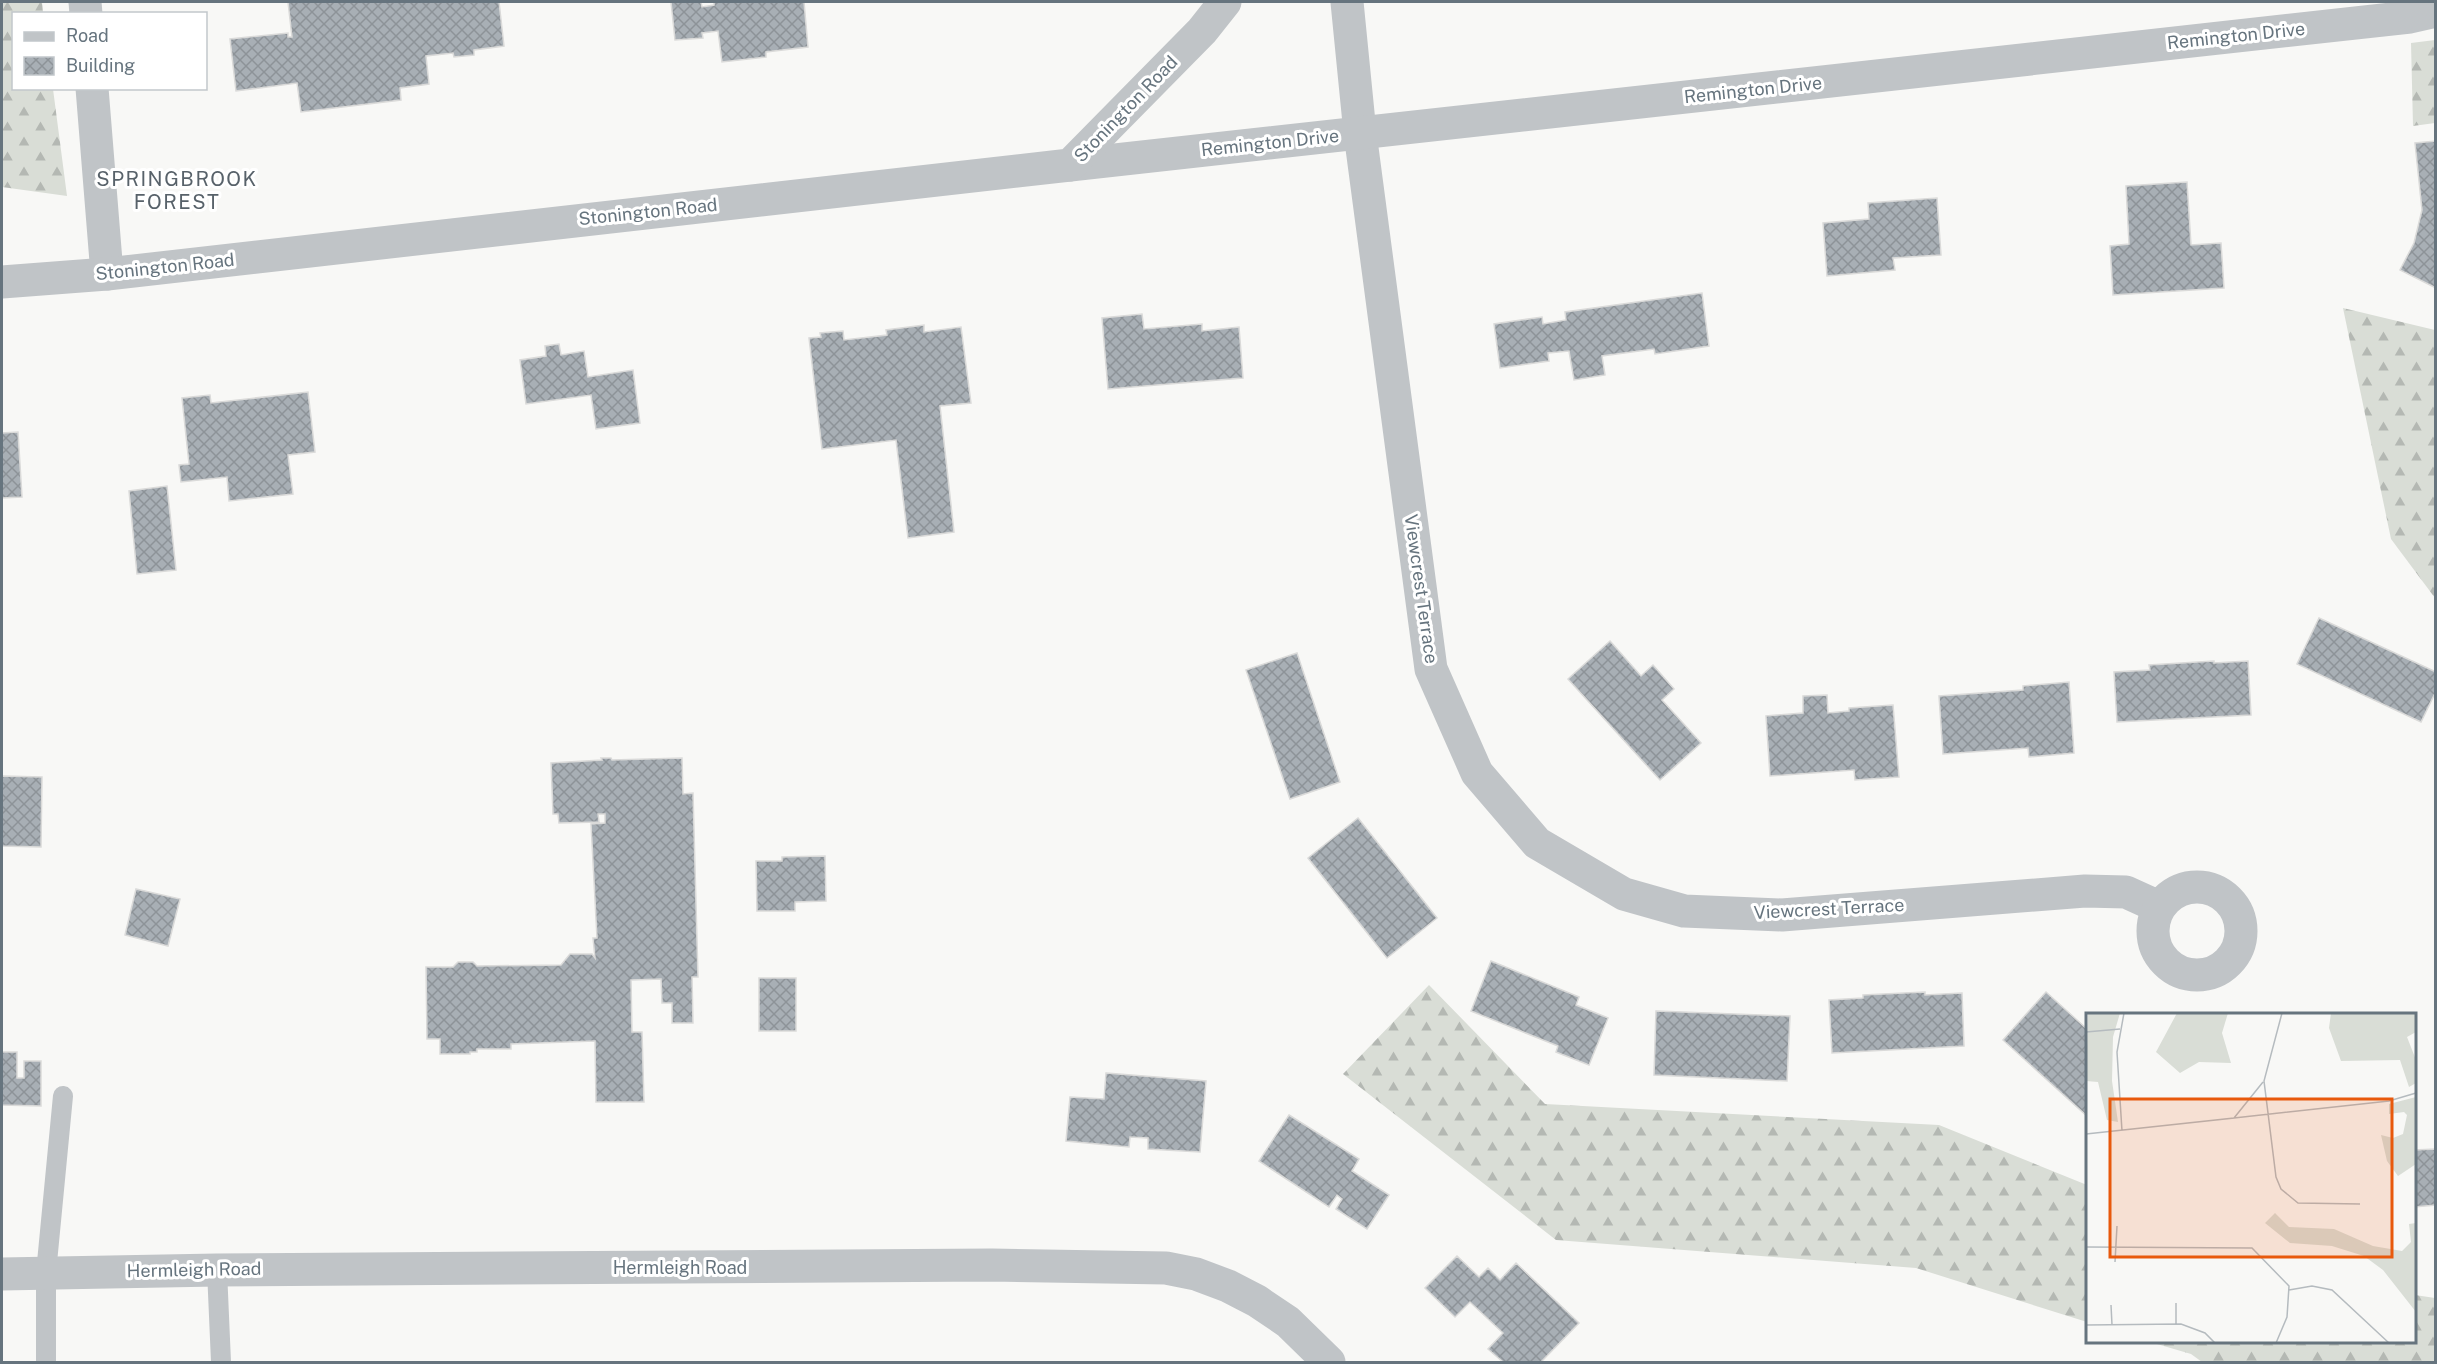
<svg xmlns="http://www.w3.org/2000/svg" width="2437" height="1364" viewBox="0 0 2437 1364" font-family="'Public Sans',sans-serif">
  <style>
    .forest { fill: url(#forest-firs) }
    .building { fill: url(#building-cross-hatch); stroke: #dadad9; stroke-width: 1.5 }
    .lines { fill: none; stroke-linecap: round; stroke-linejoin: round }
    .lane { stroke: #c0c4c7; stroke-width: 20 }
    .street { stroke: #c0c4c7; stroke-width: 33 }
    .labels { text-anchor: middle; stroke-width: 6; stroke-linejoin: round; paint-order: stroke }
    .street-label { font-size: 18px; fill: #66747e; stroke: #fff }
    .neighbourhood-label { font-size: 20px; letter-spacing: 1.5px; fill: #58626a; stroke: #fff }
    .inset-road { fill: none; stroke: #b5bbbf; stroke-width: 1.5 }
    .view { fill: #e8590c; fill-opacity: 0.15; stroke: #e8590c; stroke-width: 3 }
    .inset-edge { fill: none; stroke: #66747e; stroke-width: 3 }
  </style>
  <defs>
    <pattern id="forest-firs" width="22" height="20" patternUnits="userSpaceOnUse" patternTransform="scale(1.5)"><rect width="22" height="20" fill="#d9ddd6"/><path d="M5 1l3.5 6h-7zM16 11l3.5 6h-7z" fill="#b4b8b3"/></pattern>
    <pattern id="building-cross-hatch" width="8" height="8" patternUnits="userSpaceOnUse" patternTransform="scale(1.5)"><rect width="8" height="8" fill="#a8afb5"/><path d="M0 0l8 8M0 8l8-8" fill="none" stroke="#8d9398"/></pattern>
  </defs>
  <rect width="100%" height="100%" fill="#f8f8f6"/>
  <g class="forest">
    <polygon points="2,2 42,2 43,13 14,14 14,88 53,89 67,196 2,187"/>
    <polygon points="2435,40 2435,123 2413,126 2411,43"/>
    <polygon points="2343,308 2435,330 2435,598 2391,539"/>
    <polygon points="1429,985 1545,1104 1939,1125 2087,1185 2087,1322 1916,1268 1556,1240 1343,1074"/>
    <polygon points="2415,1295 2435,1298 2435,1362 2202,1362 2191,1354 2150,1342 2414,1342"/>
  </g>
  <g class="building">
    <polygon points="288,2 499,2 504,46 474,50 474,55 454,57 453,53 426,56 429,84 400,88 401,100 301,112 297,83 236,91 230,39 288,33 288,37 292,37"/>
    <polygon points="671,2 701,2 702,7 714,5 714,2 804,2 808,47 766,52 766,57 722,62 718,31 702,33 703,38 675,40"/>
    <polygon points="2436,141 2436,288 2400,270 2414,243 2422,210 2415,143"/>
    <polygon points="2187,182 2191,245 2221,243 2224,288 2113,295 2110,246 2129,244 2126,186"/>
    <polygon points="1937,198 1941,255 1893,258 1895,270 1827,276 1823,223 1869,219 1868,203"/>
    <polygon points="1702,293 1709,346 1655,354 1654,349 1602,356 1605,375 1574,380 1569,351 1548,353 1549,361 1500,368 1494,324 1542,317 1543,324 1566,320 1565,312"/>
    <polygon points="1142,314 1144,329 1202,324 1202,331 1239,327 1243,378 1108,389 1102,318"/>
    <polygon points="924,325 924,332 961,327 971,403 940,406 954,532 908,538 896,440 822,449 809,338 821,337 820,333 843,331 844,340 887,335 886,330"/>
    <polygon points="559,344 561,355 584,351 588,377 633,370 640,423 596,429 591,395 526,404 520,360 546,356 545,346"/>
    <polygon points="308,392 315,452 288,455 293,494 229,501 227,477 181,482 179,465 189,464 182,398 210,395 211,403"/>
    <polygon points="18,432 22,497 2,498 2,433"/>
    <polygon points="167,486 176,570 137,574 129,491"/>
    <polygon points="2319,618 2436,672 2436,691 2421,722 2297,664"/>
    <polygon points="1610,641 1641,676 1653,665 1674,689 1662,700 1701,743 1660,780 1568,679"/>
    <polygon points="1297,653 1340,782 1290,799 1246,670"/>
    <polygon points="2214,661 2214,663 2248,661 2251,715 2117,722 2114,672 2150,670 2149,665"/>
    <polygon points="2069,682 2074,753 2029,757 2028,748 1943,754 1939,696 2023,690 2023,686"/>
    <polygon points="1827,695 1828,713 1849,711 1849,708 1893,705 1899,777 1855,780 1854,770 1770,776 1766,716 1803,713 1803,696"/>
    <polygon points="601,758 611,758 612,760 682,758 683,794 693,793 698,977 692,977 693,1023 672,1023 672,1003 662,1003 661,979 631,980 632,1032 642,1032 644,1102 596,1102 595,1041 511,1044 511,1049 477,1049 477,1052 470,1052 470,1054 440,1054 440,1039 427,1039 426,967 453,967 458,962 473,962 477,966 561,965 570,954 592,954 595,958 593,938 597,938 591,824 605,823 605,814 598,814 599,822 559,823 558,814 553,814 551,763 602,760"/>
    <polygon points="2,776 42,777 41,847 2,846"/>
    <polygon points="1358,818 1437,918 1387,958 1308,858"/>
    <polygon points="825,856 826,901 795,902 795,911 757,911 756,861 782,861 782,857"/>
    <polygon points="136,889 180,899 168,946 125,935"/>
    <polygon points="1491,961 1579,997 1576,1005 1608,1018 1589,1065 1556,1052 1558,1046 1471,1011"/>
    <rect x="759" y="978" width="37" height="53"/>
    <polygon points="1925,992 1925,995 1962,993 1964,1046 1832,1053 1829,1000 1863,998 1863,995"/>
    <polygon points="2046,992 2088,1030 2088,1117 2003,1040"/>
    <polygon points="1656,1011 1790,1016 1787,1081 1654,1075"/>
    <polygon points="2,1052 17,1052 17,1078 24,1078 24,1061 41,1061 41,1106 2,1105"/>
    <polygon points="1106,1073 1206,1081 1200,1152 1148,1149 1148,1138 1130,1137 1129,1147 1066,1141 1070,1097 1104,1099"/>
    <polygon points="1289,1115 1359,1159 1352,1171 1389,1195 1367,1229 1336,1209 1342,1199 1337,1195 1329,1207 1259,1161"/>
    <polygon points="2436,1149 2436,1205 2414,1207 2414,1150"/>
    <polygon points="1457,1256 1479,1277 1488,1268 1500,1280 1516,1263 1579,1323 1541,1362 1503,1362 1488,1349 1503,1333 1470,1302 1455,1317 1425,1288"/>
  </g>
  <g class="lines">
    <g class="lane">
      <polyline points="217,1270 221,1362"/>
      <polyline points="46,1362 46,1273 63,1096"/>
    </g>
    <g class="street">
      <polyline points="85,2 86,14"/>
      <polyline points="1347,2 1360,133 1431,669 1477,773 1537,843 1624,894 1684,911 1782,915 2085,891 2126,892 2159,907"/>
      <polyline points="92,88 107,274"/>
      <polyline points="1070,165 2410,17 2436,11"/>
      <polyline points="2,282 107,274 1070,165 1202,31 1225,2"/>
      <circle cx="2197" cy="931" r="44"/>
      <polyline points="2,1274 217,1270 992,1265 1166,1268 1196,1274 1228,1286 1257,1301 1288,1322 1329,1362"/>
    </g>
  </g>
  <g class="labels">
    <g class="street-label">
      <text transform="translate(2236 36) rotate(-6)" y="6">Remington Drive</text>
      <text transform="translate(1753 90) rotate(-6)" y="6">Remington Drive</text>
      <text transform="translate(1126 109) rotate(-46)" y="6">Stonington Road</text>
      <text transform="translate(1270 143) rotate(-6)" y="6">Remington Drive</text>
      <text transform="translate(648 212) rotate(-6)" y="6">Stonington Road</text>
      <text transform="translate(165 267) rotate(-6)" y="6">Stonington Road</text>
      <text transform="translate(1421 589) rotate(82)" y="6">Viewcrest Terrace</text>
      <text transform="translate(1829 909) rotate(-3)" y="6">Viewcrest Terrace</text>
      <text x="680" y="1274">Hermleigh Road</text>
      <text transform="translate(194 1270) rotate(-1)" y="6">Hermleigh Road</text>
    </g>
    <g class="neighbourhood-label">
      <text x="177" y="186">SPRINGBROOK<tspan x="177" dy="23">FOREST</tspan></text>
    </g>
  </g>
  <g transform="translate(2086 1013)">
    <rect width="330" height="330" fill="#f8f8f6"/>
    <path d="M2,0H34L27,24L26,68L32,109L21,107L12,69L0,68ZM91,0H142L136,20L145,50L113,49L94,60L70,39ZM245,0H330V19L321,24L330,47V70L323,74L314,47L255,48L243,15ZM330,84V151L312,163L301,148L295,122L307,125L317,121L321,102L318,99L303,101V91ZM189,200L203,214L248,216L287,233L316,238L325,229L323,211L330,210V299L297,257L278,243L246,233L204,230L179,210Z" fill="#d9ddd6"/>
    <path class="inset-road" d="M196,0L178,68L190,164L195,176L212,190L274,191M0,19L34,16M148,105L303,88L330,80M36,118L31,39L38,0M0,121L148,105L177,69M0,234L166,235L203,273L201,304L190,330M29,249L31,213M203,277L226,273L246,277L303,330M25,292L26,312M90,311V290M0,312L95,311L119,320L129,330"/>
    <path class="view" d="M24,86H306V244H24Z"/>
    <rect width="330" height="330" class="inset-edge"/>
  </g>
  <rect width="2437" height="1364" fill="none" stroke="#66747e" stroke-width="6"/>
  <rect x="12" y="12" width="195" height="78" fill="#ffffff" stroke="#c2c7cb" stroke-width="1.5"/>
  <rect x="24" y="32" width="30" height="9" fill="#c0c4c7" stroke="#c2c7cb" stroke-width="1.5"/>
  <text x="66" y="42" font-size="18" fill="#66747e">Road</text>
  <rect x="24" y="57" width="30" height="18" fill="url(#building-cross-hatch)" stroke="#c2c7cb" stroke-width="1.5"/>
  <text x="66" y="72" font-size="18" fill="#66747e">Building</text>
</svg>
